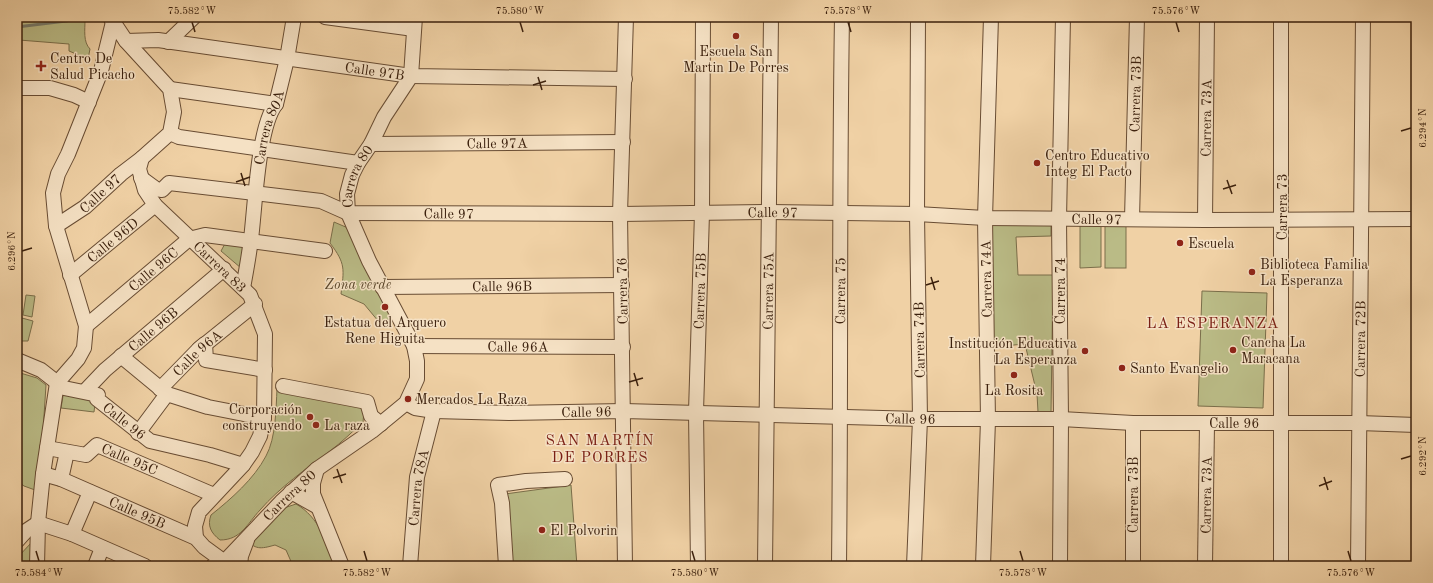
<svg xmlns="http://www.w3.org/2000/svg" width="1433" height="583" viewBox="0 0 1433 583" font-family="'Old Standard TT',serif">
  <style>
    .green { fill: #babb86; stroke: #7a6e4a }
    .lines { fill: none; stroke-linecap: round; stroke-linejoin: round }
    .stream { stroke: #757a6c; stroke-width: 3 }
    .minor-casing { stroke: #684c33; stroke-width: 16 }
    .minor { stroke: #f5e1c4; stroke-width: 14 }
    .ticks { fill: none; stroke: #3b200d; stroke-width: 1.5 }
    .poi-dot { fill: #8f2418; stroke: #f5e1c4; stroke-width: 1.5 }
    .labels { text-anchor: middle; stroke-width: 3; stroke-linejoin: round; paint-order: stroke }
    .poi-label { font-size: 14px; fill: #3b200d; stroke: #f5e1c4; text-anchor: start }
    .street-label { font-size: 14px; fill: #3b200d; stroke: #f5e1c4 }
    .park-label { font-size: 14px; font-style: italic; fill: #5b472b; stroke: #f5e1c4 }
    .neighbourhood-label { font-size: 15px; letter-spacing: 1px; fill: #7a1f14; stroke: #f5e1c4 }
    .neatline { fill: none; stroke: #3b200d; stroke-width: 1.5 }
    .ticks-label { font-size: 10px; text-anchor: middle; fill: #3b200d }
  </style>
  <rect width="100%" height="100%" fill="#f0d1a5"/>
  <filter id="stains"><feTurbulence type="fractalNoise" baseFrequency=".005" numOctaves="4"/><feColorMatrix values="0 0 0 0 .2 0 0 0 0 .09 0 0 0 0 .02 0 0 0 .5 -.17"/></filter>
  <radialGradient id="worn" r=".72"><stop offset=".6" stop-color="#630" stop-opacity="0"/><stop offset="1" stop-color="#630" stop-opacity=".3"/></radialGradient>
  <g class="green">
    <path d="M17,17H84L77,21L85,20C85,30 83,42 90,49L88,59L69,51V44L19,40L17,42Z"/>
    <path d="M334,222L348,228L394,318L379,322L364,304L341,294C344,269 346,264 330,243Z"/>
    <polygon points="1051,222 1051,236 1016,237 1018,275 1053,275 1051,413 1038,412 1037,394 1025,344 992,347 992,223"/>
    <polygon points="1080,225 1101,225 1101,267 1080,268"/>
    <rect x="1105" y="225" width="21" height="43"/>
    <polygon points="227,240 244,242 241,268 221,251"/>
    <polygon points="1202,291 1267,293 1263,408 1198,406"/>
    <polygon points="26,295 35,296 32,317 23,315"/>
    <polygon points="22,318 33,321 28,341 17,341 17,333"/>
    <polygon points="17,372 37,378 46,385 42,447 35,490 24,486 17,481"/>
    <path d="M277,389L359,405L364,411L363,422C352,432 342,442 330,451C306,469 280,487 260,510C247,524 241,540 220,540C211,533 207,526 211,515C231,499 254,479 266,456C276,438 276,408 277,389Z"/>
    <polygon points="64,390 96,395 94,412 61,408"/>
    <polygon points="571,485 577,566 510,566 505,494"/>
    <path d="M296,504C319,517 327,543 337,566H293L286,550L275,545C264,548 255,551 248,540L284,508Z"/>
    <polygon points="32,542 35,566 17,566 17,558"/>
  </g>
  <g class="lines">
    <polyline class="stream" points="17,27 66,21 84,17"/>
    <g class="minor-casing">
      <g id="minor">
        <path id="s1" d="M110,17L126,41L170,89L174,112L170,133L142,158L139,169L145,190L155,205L250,295L265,334L264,418L260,436L252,452L243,465L199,512L195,526L196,538"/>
        <polyline points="325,17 414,29"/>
        <path id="s2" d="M126,41L158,40L411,76L625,79"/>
        <polyline points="168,42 194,17"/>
        <polyline points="17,88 50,88 74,95 89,102"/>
        <polyline points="170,89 276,104"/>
        <polyline points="170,133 179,137 358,163"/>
        <path id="s3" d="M371,144L623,142"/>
        <path id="s4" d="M141,178L156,189L162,190L169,183L321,201L348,213L620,214L770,212L917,214L985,218L1205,220L1416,219"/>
        <path id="s5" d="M1132,219L1137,17"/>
        <path id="s6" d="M1205,220L1207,17"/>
        <path id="s7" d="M56,226L85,207L121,174L142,158"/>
        <path id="s8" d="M70,275L155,205"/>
        <path id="s9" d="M382,287L622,285"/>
        <path id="s10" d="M243,288C246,272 249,255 251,239C255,208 258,126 276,104L287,59L294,17"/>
        <path id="s11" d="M86,326L189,239L205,235L325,251"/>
        <path id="s12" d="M414,346L623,347"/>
        <polyline points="199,349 205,344 206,360 265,370"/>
        <polyline points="121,356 167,394 208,407 264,418"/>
        <path id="s13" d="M17,360L41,370L64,388L98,395L97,399L150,441L210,455L243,465"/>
        <polyline points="283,386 367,402 371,416 381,424"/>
        <path id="s14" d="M160,389L198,350L255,304"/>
        <path id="s15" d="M85,391L105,370L224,269"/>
        <path id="s16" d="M406,403L415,408L434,411L509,413L624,411L920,419H1061L1133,423H1359L1416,425"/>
        <polyline points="138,433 167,394"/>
        <path id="s17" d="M47,448L86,455L97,445L214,495"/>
        <polyline points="317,469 313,483 313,494 342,566"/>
        <path id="s18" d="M43,474L61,479L196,538L204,547L230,566"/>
        <polyline points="61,479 67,452"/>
        <polyline points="291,492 318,507"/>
        <polyline points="72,534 90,492"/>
        <polyline points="17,541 26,531 38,523 72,534 145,566"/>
        <polyline points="37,566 38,523 43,474 57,383 78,359 84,348 86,326 56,226 53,193 58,174 68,154 101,71 113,22"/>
        <polyline points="95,566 102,548"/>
        <path id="s19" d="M213,566L225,561L281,502L317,469L372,431L406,403L417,379V361L414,346L369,261L348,213L347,194L352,175L358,163L371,144L384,117L411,76L415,17"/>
        <polyline points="240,566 241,556 247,540"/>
        <path id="s20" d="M410,566L417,477L434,411"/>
        <polyline points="506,566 502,503 498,485 526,481 565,479"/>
        <polyline points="625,566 620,214 626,17"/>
        <path id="s21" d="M698,566L696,412L702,213L703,17"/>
        <path id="s22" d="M765,566L771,17"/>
        <path id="s23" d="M839,566C841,383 839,200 842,17"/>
        <polyline points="914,566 920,419 917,214 918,17"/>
        <polyline points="983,566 988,420 985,218 991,17"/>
        <polyline points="1060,566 1061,419 1059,219 1063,17"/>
        <polyline points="1133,566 1133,423"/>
        <path id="s24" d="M1205,566L1207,424"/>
        <polyline points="1281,566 1281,17"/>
        <path id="s25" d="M1358,566L1363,17"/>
      </g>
    </g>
    <use href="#minor" class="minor"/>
  </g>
  <path class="ticks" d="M192,22L195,32M520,22L523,32M848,22L851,32M1176,22L1179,32M538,77L542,90M533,85L546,81M1401,131L1411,128M241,173L245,186M1227,180L1232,194M236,182L250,177M1223,189L1236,185M22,251L32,248M931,277L935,290M926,285L939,281M634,373L638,386M629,382L643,378M1401,459L1411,456M337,469L342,483M1324,477L1328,490M333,478L346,474M1319,486L1332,481M36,551L39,561M364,551L367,561M692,551L695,561M1020,551L1023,561M1348,551L1351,561"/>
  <g class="poi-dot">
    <circle cx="736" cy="36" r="4"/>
    <path d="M39 60h4v4h4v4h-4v4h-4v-4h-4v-4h4z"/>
    <circle cx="1037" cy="163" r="4"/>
    <circle cx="1180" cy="243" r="4"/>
    <circle cx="1252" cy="272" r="4"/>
    <circle cx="385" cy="307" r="4"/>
    <circle cx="1233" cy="350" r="4"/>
    <circle cx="1085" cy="351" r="4"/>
    <circle cx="1122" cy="368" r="4"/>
    <circle cx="1014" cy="375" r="4"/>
    <circle cx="408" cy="399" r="4"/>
    <circle cx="310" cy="417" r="4"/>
    <circle cx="316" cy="425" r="4"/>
    <circle cx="542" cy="530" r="4"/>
  </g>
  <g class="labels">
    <g class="poi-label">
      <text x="736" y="56" text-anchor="middle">Escuela San<tspan x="736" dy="16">Martin De Porres</tspan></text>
      <text x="50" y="63">Centro De<tspan x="50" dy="16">Salud Picacho</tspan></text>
      <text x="1045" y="160">Centro Educativo<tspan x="1045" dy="16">Integ El Pacto</tspan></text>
      <text x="1188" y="248">Escuela</text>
      <text x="1260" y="269">Biblioteca Familia<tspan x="1260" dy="16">La Esperanza</tspan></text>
      <text x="385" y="327" text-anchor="middle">Estatua del Arquero<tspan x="385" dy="16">Rene Higuita</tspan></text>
      <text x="1241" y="347">Cancha La<tspan x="1241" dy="16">Maracana</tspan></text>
      <text x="1077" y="348" text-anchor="end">Institución Educativa<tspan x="1077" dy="16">La Esperanza</tspan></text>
      <text x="1130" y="373">Santo Evangelio</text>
      <text x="1014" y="395" text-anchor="middle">La Rosita</text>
      <text x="416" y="404">Mercados La Raza</text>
      <text x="302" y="414" text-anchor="end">Corporación<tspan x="302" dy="16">construyendo</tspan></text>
      <text x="324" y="430">La raza</text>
      <text x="550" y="535">El Polvorin</text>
    </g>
    <g class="street-label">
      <text dy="5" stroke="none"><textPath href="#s2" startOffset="251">Calle 97B</textPath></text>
      <text dy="5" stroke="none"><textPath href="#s5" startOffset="125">Carrera 73B</textPath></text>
      <text dy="5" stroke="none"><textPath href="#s6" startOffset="102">Carrera 73A</textPath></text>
      <text dy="5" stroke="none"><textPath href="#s10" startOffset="163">Carrera 80A</textPath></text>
      <text dy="5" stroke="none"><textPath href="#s3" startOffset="126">Calle 97A</textPath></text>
      <text dy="5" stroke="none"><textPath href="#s19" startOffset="501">Carrera 80</textPath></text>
      <text dy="5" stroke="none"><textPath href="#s7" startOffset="55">Calle 97</textPath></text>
      <text transform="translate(1282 207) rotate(-90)" y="5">Carrera 73</text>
      <text dy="5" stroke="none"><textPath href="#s4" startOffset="642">Calle 97</textPath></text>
      <text dy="5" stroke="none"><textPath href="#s4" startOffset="318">Calle 97</textPath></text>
      <text dy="5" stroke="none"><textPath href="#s4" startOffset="966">Calle 97</textPath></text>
      <text dy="5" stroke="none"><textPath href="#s8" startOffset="55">Calle 96D</textPath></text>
      <text dy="5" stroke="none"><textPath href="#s1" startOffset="317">Carrera 83</textPath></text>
      <text dy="5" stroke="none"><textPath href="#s11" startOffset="88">Calle 96C</textPath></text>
      <text transform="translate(986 279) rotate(-91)" y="5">Carrera 74A</text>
      <text dy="5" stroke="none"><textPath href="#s9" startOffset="120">Calle 96B</textPath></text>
      <text transform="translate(622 291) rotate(-91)" y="5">Carrera 76</text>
      <text dy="5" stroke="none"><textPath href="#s23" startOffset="275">Carrera 75</textPath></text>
      <text transform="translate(1060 291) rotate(-90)" y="5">Carrera 74</text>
      <text dy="5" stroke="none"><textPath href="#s21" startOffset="275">Carrera 75B</textPath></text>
      <text dy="5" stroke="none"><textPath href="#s22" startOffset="275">Carrera 75A</textPath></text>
      <text dy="5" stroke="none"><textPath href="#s15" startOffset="92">Calle 96B</textPath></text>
      <text transform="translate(919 340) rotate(-91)" y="5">Carrera 74B</text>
      <text dy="5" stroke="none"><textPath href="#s25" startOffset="227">Carrera 72B</textPath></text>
      <text dy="5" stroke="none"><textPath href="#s12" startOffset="104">Calle 96A</textPath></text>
      <text dy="5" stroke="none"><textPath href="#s14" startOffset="52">Calle 96A</textPath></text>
      <text dy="5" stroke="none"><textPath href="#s16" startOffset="182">Calle 96</textPath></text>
      <text dy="5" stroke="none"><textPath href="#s16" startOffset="506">Calle 96</textPath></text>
      <text dy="5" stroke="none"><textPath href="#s13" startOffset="129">Calle 96</textPath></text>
      <text dy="5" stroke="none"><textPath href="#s16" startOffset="830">Calle 96</textPath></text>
      <text dy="5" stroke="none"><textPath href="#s17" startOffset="90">Calle 95C</textPath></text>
      <text dy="5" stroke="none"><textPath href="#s20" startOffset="79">Carrera 78A</textPath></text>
      <text transform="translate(1133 495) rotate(-90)" y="5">Carrera 73B</text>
      <text dy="5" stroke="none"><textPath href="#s24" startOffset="71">Carrera 73A</textPath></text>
      <text dy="5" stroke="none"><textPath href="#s19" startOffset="105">Carrera 80</textPath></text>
      <text dy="5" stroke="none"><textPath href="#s18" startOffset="102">Calle 95B</textPath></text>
    </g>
    <g class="park-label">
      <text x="358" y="289">Zona verde</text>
    </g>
    <g class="neighbourhood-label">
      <text x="1213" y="328">LA ESPERANZA</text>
      <text x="600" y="445">SAN MARTÍN<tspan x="600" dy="17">DE PORRES</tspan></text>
    </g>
  </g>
  <rect width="1433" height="583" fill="none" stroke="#f0d1a5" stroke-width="44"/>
  <rect x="22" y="22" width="1389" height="539" class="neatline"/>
  <g class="ticks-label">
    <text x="192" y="14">75.582°W</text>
    <text x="520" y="14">75.580°W</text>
    <text x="848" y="14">75.578°W</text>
    <text x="1176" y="14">75.576°W</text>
    <text transform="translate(1422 128) rotate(-90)" y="4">6.294°N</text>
    <text transform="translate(11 251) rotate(-90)" y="4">6.296°N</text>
    <text transform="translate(1422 456) rotate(-90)" y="4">6.292°N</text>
    <text x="39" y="576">75.584°W</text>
    <text x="367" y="576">75.582°W</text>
    <text x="695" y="576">75.580°W</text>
    <text x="1023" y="576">75.578°W</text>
    <text x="1351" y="576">75.576°W</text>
  </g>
  <rect width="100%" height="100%" filter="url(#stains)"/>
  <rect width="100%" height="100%" fill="url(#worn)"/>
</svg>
